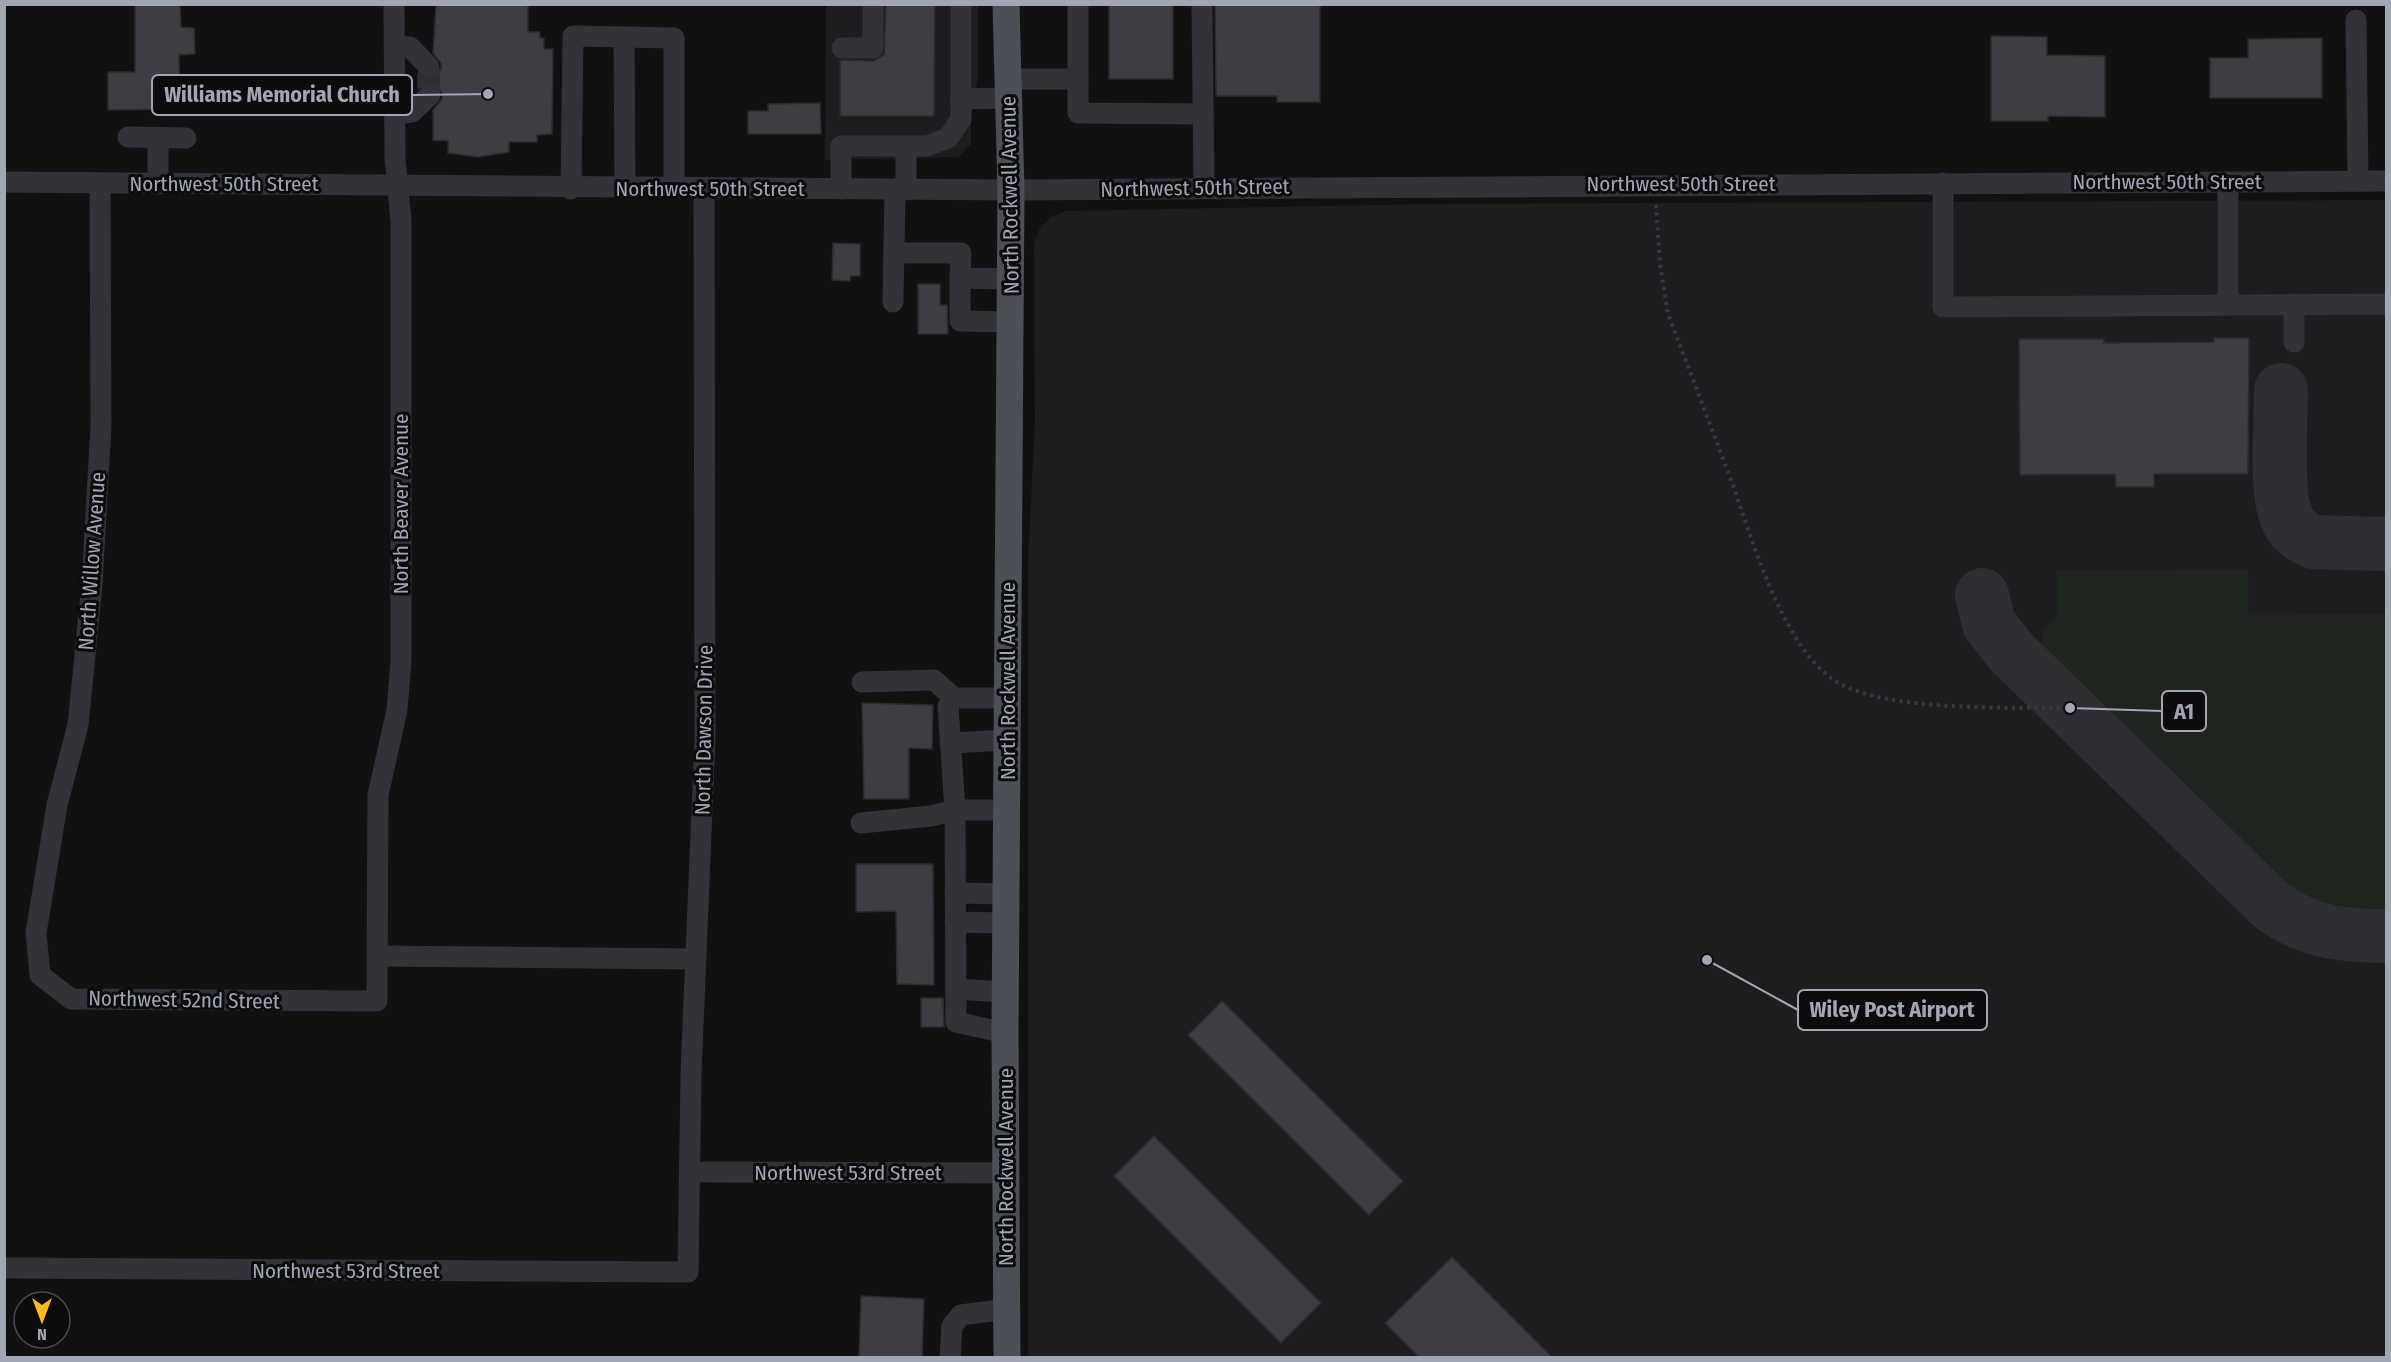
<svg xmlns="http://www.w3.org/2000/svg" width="2391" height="1362" viewBox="0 0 2391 1362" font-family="'Fira Sans Condensed',sans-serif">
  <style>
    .built { fill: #1d1d1f }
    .grass { fill: #1d251e }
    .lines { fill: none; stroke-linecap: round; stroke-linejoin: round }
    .taxiway { stroke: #2c2e32; stroke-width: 54 }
    .building { fill: #3d3e43; stroke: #2b2b2f; stroke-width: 1.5 }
    .minor-tunnel { stroke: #2e2f32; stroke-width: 21; stroke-dasharray: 21 10; stroke-linecap: butt }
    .path { stroke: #38393f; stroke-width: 4; stroke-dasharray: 3 4.5; stroke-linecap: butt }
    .minor { stroke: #323238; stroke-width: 21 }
    .major { stroke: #4d4f57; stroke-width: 27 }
    .labels { text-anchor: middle; stroke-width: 6; stroke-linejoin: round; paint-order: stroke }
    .street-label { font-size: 21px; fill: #a1a6b4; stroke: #0c0c0d }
    .leader { fill: none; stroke: #a1a6b4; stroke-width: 2 }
    .callout-dot { fill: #a1a6b4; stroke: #0c0c0d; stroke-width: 2 }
    .callout { fill: #0c0c0d; stroke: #a1a6b4; stroke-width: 2 }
    .callout-label { font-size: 22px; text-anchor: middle; font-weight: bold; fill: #a1a6b4 }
  </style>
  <rect width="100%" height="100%" fill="#111112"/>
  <g class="built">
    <polygon points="826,5 978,5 978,78 971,119 971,144 958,157 825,160"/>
    <polygon points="2386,200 2386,1357 1028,1358 1028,562 1035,420 1034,243 1040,228 1051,217 1066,211 1431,204"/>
  </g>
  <path class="grass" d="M2248,569L2249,615L2386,614V914C2350,914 2320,911 2289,890L2041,649L2044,628L2057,617V570Z"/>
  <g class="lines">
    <g class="taxiway">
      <path d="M2281,390C2281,420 2276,487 2285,513C2289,527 2300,536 2313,542L2386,544"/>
      <path d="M1982,595L1989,624L2011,652L2272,906C2308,932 2343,936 2386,936"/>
    </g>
  </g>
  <g class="building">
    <polygon points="135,4 180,4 181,27 194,28 195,54 179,55 180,109 108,110 108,72 135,72"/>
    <polygon points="436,4 528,4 528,32 540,32 540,38 544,38 544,49 553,49 552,134 537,135 537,142 509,142 509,152 478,157 448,153 448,141 433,140 433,110 442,99 442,93 433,83 427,83 418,89 418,74 425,79 431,79 441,70 441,63 433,53"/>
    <polygon points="886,4 935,4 934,116 840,116 840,60 873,61 884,55"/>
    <rect x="1109" y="4" width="64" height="75"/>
    <polygon points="1215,4 1320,4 1320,102 1277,102 1277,96 1216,96"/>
    <polygon points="1991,36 2047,37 2047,55 2105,56 2105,117 2048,116 2048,121 1991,121"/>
    <polygon points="2322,38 2322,98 2210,98 2210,58 2248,58 2248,39"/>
    <polygon points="820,103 821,134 748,134 748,111 768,111 768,104"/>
    <polygon points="833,243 860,244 860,276 850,276 850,281 832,280"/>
    <polygon points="918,284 940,284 940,305 947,305 948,334 918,334"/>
    <polygon points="2214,338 2249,338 2248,474 2154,474 2154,487 2116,487 2115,474 2020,475 2019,339 2104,339 2104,343 2214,342"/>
    <polygon points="862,703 933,705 932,749 909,748 909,799 864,799"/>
    <polygon points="856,864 933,864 934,985 897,984 896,911 856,912"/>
    <polygon points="921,998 943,998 944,1027 921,1027"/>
    <polygon points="1222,1001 1403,1181 1369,1215 1188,1035"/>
    <polygon points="1154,1136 1321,1303 1281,1343 1114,1176"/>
    <polygon points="1452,1257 1553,1358 1420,1358 1385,1323"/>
    <polygon points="861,1296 924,1299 922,1358 859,1358"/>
  </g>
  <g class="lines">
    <polyline class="minor-tunnel" points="429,67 430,95"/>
    <path class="path" d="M1656,205L1660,264L1668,314C1689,369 1710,424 1731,480C1752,538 1782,648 1837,682C1886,712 2010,707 2070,708"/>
    <g class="minor">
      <polyline points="1078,4 1078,113 1203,114"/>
      <polyline points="1202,4 1204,187"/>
      <polyline points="2356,20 2358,181"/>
      <polyline points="624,37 625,188"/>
      <polyline points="395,46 410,47 429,67"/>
      <polyline points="842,48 873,48 873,4"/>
      <polyline points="1008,79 1078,79"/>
      <polyline points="961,99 1009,98"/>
      <polyline points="395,115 412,112 430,95"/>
      <polyline points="128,137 186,138"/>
      <polyline points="158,137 158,184"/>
      <polyline points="906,146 906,190"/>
      <polyline points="4,182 1011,190 2386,181"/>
      <polyline points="2228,182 2228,304"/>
      <polyline points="1943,183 1943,307 2386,304"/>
      <polyline points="100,184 101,426 92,584 78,725 57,805 36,933 40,975 71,999 377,1001 378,795 397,710 401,661 401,221 395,158 394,4"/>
      <polyline points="571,189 573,36 674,38 674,188"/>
      <polyline points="841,189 841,146 927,146 948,138 961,119 961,4"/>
      <polyline points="894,253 961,253 960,278"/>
      <polyline points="893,302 895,190"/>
      <polyline points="2294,304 2294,342"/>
      <polyline points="1011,322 960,321 960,278 1011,279"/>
      <polyline points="862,682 934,680 954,698"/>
      <polyline points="950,743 1008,740"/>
      <polyline points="861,823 931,816 955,810 1007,810"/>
      <polyline points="955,893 1006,894"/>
      <polyline points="955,922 1006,923"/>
      <polyline points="378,956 696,959"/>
      <polyline points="956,989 1005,992"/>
      <polyline points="1005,1033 956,1022 955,810 948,706 954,698 1009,698"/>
      <polyline points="691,1172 1006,1173"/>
      <polyline points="4,1268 688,1272 691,1074 705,738 704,188"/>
      <polyline points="950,1358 952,1326 961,1315 1007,1309"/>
    </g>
    <polyline class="major" points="1006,4 1011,190 1005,1033 1007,1358"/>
  </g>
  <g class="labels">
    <g class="street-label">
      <text x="2167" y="189">Northwest 50th Street</text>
      <text x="224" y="191">Northwest 50th Street</text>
      <text x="1681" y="191">Northwest 50th Street</text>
      <text transform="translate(1195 188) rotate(-1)" y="7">Northwest 50th Street</text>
      <text x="710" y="196">Northwest 50th Street</text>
      <text transform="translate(1010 195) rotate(-91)" y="7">North Rockwell Avenue</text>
      <text transform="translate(401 504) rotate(-90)" y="7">North Beaver Avenue</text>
      <text transform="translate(92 561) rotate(-86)" y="7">North Willow Avenue</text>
      <text transform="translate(1008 681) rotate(-90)" y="7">North Rockwell Avenue</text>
      <text transform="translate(704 730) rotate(-89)" y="7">North Dawson Drive</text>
      <text transform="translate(184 1000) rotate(1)" y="7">Northwest 52nd Street</text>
      <text transform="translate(1006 1167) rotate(-90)" y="7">North Rockwell Avenue</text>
      <text x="848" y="1180">Northwest 53rd Street</text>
      <text x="346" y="1278">Northwest 53rd Street</text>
    </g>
  </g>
  <path class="leader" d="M488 94L412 95M2070 708L2162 711M1707 960L1798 1010"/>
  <g class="callout-dot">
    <circle cx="488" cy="94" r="6"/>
    <circle cx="2070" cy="708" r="6"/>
    <circle cx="1707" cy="960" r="6"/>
  </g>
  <g class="callout">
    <rect x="152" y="75" width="260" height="40" rx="6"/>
    <rect x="2162" y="691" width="44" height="40" rx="6"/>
    <rect x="1798" y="990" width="189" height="40" rx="6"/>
  </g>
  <g class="callout-label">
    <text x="282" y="102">Williams Memorial Church</text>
    <text x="2184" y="719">A1</text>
    <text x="1892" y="1017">Wiley Post Airport</text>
  </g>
  <rect width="2391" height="1362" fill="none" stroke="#a1a6b4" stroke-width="12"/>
  <g transform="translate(42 1320) rotate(180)"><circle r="28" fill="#0c0c0d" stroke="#484a50" stroke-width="1.5"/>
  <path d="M0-4.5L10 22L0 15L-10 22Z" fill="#fdbc1e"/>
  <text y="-9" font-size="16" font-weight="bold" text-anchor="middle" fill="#a1a6b4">N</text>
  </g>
</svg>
